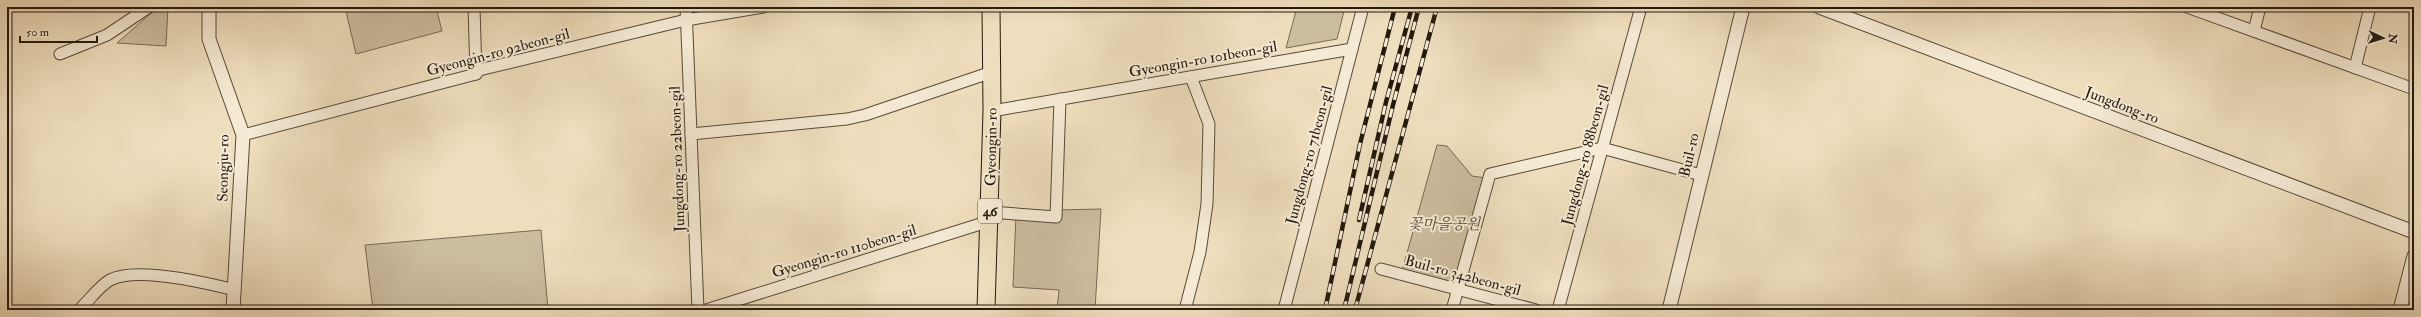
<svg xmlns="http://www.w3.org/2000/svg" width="2421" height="317" viewBox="0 0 2421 317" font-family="'IM FELL Double Pica','Noto Serif KR',serif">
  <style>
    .green { fill: #ccbd9f; stroke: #786b57 }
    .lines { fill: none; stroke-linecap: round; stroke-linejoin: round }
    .minor-casing { stroke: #574a3a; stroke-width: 13 }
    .tertiary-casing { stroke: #574a3a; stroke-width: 15 }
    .primary-casing { stroke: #24190f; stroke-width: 19 }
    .minor { stroke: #f5ead4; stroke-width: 11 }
    .tertiary { stroke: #f5ead4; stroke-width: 13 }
    .primary { stroke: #efdebd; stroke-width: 17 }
    .rail-casing { stroke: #24190f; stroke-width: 4.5 }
    .rail { stroke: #f5ead4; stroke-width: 3; stroke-dasharray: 9; stroke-linecap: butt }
    .labels { text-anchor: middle; stroke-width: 4; stroke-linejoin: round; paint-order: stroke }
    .shield { fill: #f5ead4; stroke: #63584a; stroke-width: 1 }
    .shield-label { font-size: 14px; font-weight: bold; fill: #24190f }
    .street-label { font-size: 15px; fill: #24190f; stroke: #f5ead4 }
    .park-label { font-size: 15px; font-style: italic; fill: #564a3a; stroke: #f5ead4 }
  </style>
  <rect width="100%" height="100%" fill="#efdebd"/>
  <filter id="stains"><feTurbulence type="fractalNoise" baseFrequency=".005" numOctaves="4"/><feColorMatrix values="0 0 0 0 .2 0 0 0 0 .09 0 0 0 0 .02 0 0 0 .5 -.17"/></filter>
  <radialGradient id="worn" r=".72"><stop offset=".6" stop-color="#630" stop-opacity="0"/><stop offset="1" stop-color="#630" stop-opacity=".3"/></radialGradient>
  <g class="green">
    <polygon points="158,7 168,7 166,46 117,43"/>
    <polygon points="345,7 436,7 442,31 356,54"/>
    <polygon points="1297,7 1345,7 1337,39 1286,48"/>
    <polygon points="1437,145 1447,146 1472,176 1486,178 1456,286 1402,271"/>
    <polygon points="1101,209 1095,310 1057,310 1059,290 1013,287 1016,214 1056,217 1057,210"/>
    <polygon points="541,230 548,309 373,310 365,245"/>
  </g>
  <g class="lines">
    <g class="minor-casing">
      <g id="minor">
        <polyline points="474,7 476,74"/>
        <polyline points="686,7 698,310"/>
        <polyline points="2187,7 2414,89"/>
        <polyline points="2254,31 2260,7"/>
        <polyline points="60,54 107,35 149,7"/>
        <polyline points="2355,68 2370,7"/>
        <polyline points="992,111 1352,49"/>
        <polyline points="691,134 847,119 865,115 992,72"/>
        <polyline points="243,135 476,74 479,70 686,20 763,7"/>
        <polyline points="990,212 1056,217 1060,99"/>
        <polyline points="1381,269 1536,310"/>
        <path d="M79,310C89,301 99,286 110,280C136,266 207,283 235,290"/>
        <polyline points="706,310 990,221"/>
        <polyline points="1185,310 1200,252 1207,204 1209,124 1191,77"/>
        <polyline points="1284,310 1363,7"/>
        <polyline points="1452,310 1490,174 1602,148 1701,175"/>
        <polyline points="1558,310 1641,7"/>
      </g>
    </g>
    <g class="tertiary-casing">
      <g id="tertiary">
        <polyline points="209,7 209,39 243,135 233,310"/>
        <polyline points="1819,7 2414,232"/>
        <polyline points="1669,310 1743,7"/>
        <polyline points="2400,310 2414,256"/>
      </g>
    </g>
    <g class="primary-casing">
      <polyline id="primary" points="986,310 992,111 991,7"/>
    </g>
    <use href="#minor" class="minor"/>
    <use href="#tertiary" class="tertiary"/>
    <use href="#primary" class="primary"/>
    <g class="rail-casing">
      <g id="rail">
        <polyline points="1359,220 1386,102 1412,7"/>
        <polyline points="1325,310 1360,144 1395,7"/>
        <polyline points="1344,310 1393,105 1419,7"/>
        <polyline points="1355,310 1437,7"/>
      </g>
    </g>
    <use href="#rail" class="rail"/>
  </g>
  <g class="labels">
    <rect class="shield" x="978" y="199" width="24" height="24" rx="3"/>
    <g class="shield-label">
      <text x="990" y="216">46</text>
    </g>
    <g class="street-label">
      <text transform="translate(498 52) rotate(-15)" y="5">Gyeongin-ro 92beon-gil</text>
      <text transform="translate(1203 59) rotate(-10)" y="5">Gyeongin-ro 101beon-gil</text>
      <text transform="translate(2122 105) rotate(21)" y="5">Jungdong-ro</text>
      <text transform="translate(991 147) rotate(-89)" y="5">Gyeongin-ro</text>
      <text transform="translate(1309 155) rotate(-75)" y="5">Jungdong-ro 71beon-gil</text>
      <text transform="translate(1585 155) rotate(-75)" y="5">Jungdong-ro 88beon-gil</text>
      <text transform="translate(1689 155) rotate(-77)" y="5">Buil-ro</text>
      <text transform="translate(677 159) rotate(-92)" y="5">Jungdong-ro 22beon-gil</text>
      <text transform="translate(223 168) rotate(-89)" y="5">Seongju-ro</text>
      <text transform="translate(844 251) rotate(-17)" y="5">Gyeongin-ro 110beon-gil</text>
      <text transform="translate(1463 275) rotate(15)" y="5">Buil-ro 342beon-gil</text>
    </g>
    <g class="park-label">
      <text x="1444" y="229">꽃마을공원</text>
    </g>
  </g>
  <rect width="2421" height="317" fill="none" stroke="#efdebd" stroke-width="24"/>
  <rect x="8" y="8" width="2405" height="301" fill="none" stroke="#24190f" stroke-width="2"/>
  <rect x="12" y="12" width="2397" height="293" fill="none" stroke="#24190f"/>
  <g transform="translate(2383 38) rotate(94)" stroke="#f5ead4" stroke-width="3" paint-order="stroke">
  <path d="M0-3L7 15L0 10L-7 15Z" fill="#24190f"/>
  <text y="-6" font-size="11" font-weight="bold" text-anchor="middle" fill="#24190f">N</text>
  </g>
  <path d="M20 36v6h77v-6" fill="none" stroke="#24190f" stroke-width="2"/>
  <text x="26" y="36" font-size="12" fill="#24190f" stroke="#f5ead4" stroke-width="3" paint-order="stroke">50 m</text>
  <rect width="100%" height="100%" filter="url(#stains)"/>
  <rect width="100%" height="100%" fill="url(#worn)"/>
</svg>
